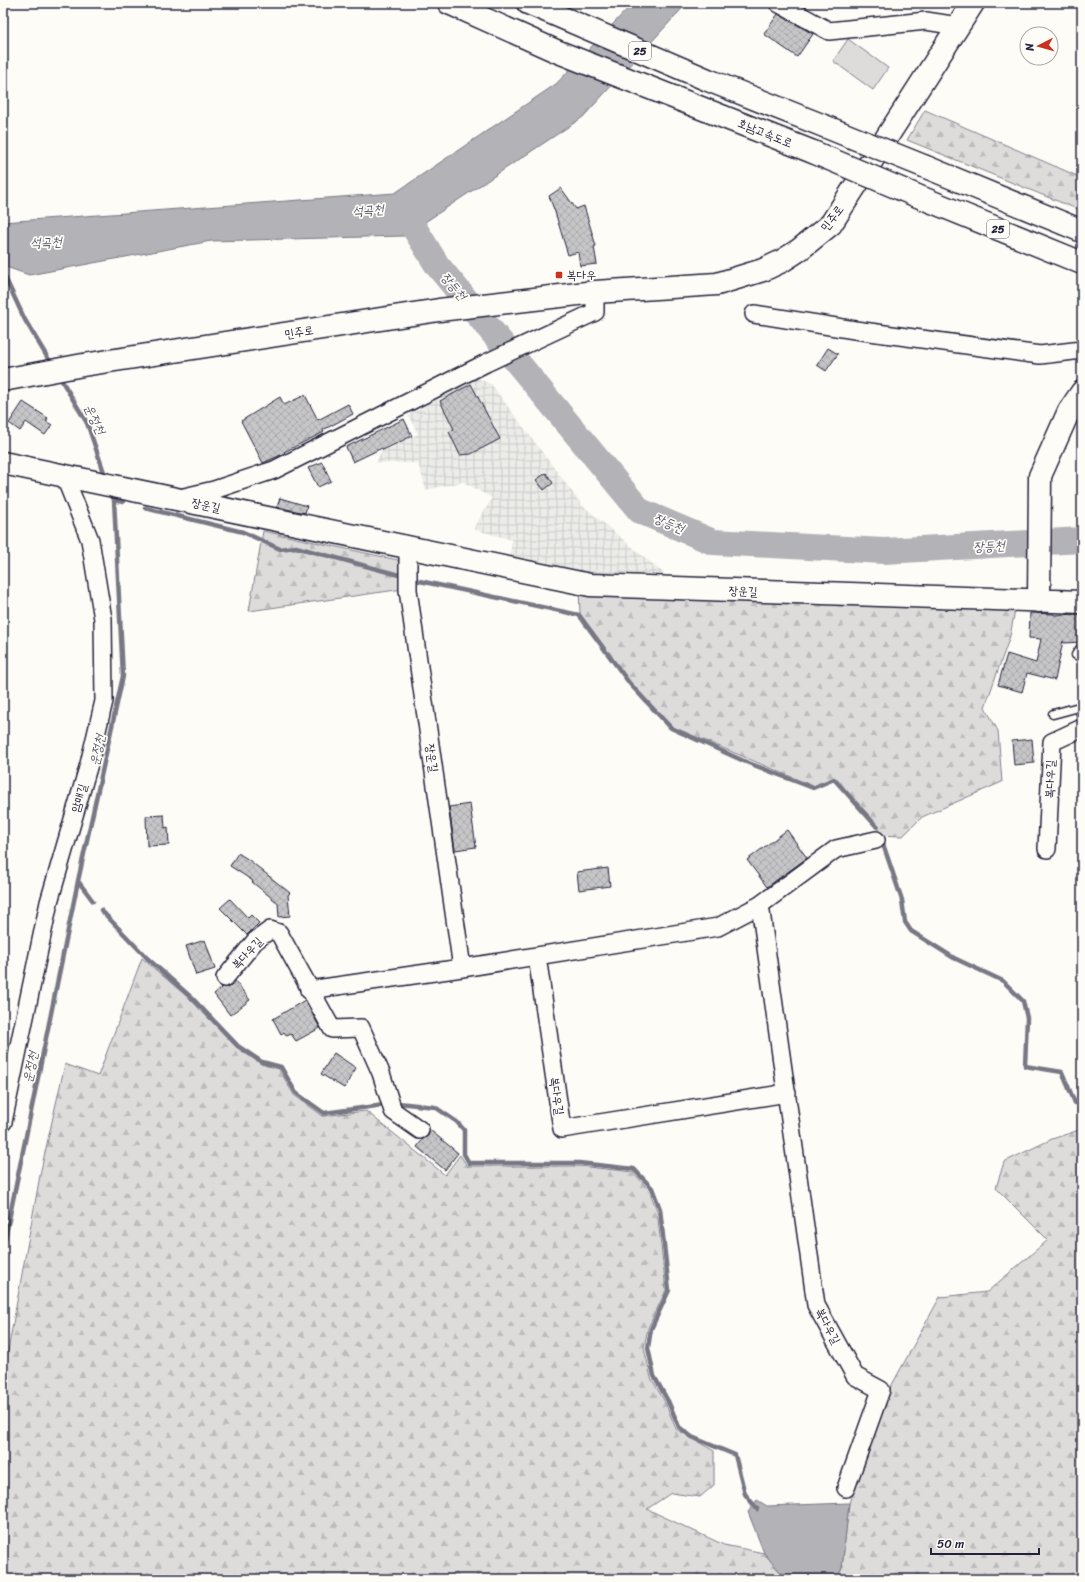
<svg xmlns="http://www.w3.org/2000/svg" width="1085" height="1582" viewBox="0 0 1085 1582" font-family="Sriracha,'Poor Story',sans-serif">
<style>
.industrial{fill:url(#industrial-grid)}
.grass{fill:#dddcdb;stroke:#807f8b}
.forest{fill:url(#forest-firs);stroke:#807f8b}
.water{fill:#b2b2b7;stroke:#787885}
.lines{fill:none;stroke-linecap:round;stroke-linejoin:round}
.stream{stroke:#787885;stroke-width:4.5}
.river{stroke:#b2b2b7;stroke-width:26}
.building{fill:url(#building-cross-hatch);stroke:#22223b}
.lane-casing{stroke:#22223b;stroke-width:11}
.street-casing{stroke:#22223b;stroke-width:20}
.secondary-casing{stroke:#22223b;stroke-width:25}
.highway-casing{stroke:#22223b;stroke-width:25}
.lane{stroke:#fdfcf7;stroke-width:8}
.street{stroke:#fdfcf7;stroke-width:17}
.secondary{stroke:#fdfcf7;stroke-width:22}
.highway{stroke:#fdfcf7;stroke-width:22}
.highway-bridge-casing{stroke:#22223b;stroke-width:25;stroke-linecap:butt}
.highway-bridge{stroke:#fdfcf7;stroke-width:22}
.poi-dot{fill:#c8321e;stroke:#fdfcf7;stroke-width:1.5}
.labels{text-anchor:middle;dominant-baseline:central;stroke-width:3.5;stroke-linejoin:round;paint-order:stroke}
.shield{fill:#fdfcf7;stroke:#646373;stroke-width:1}
.shield-label{font-size:11px;font-weight:bold;fill:#22223b}
.street-label{font-size:12px;fill:#22223b;stroke:#fdfcf7}
.poi-label{font-size:12px;fill:#22223b;stroke:#fdfcf7;text-anchor:start}
.water-label{font-size:13px;font-style:italic;fill:#545466;stroke:#fdfcf7}
</style>
<defs>
<pattern id="industrial-grid" width="8" height="8" patternUnits="userSpaceOnUse"><rect width="8" height="8" fill="#ecece9"/><path d="M0 4h8M4 0v8" fill="none" stroke="#cacac9"/></pattern>
<pattern id="forest-firs" width="22" height="20" patternUnits="userSpaceOnUse"><rect width="22" height="20" fill="#dddcdb"/><path d="M5 1l3.5 6h-7zM16 11l3.5 6h-7z" fill="#bdbcbd"/></pattern>
<pattern id="building-cross-hatch" width="8" height="8" patternUnits="userSpaceOnUse"><rect width="8" height="8" fill="#c6c6c8"/><path d="M0 0l8 8M0 8l8-8" fill="none" stroke="#aaaaad"/></pattern>
</defs>
<rect width="100%" height="100%" fill="#fdfcf7"/>
<filter id="ink" filterUnits="userSpaceOnUse"><feTurbulence type="fractalNoise" baseFrequency=".025" numOctaves="2"/><feDisplacementMap in="SourceGraphic" scale="8" xChannelSelector="R" yChannelSelector="G"/><feConvolveMatrix kernelMatrix="1 2 1 2 8 2 1 2 1" color-interpolation-filters="sRGB"/></filter>
<g filter="url(#ink)">
<path class="industrial" d="M 477,378 L 491,384 L 582,505 L 668,577 L 589,576 L 509,560 L 512,540 L 473,529 L 492,498 L 463,482 L 426,490 L 418,463 L 376,463 L 381,452 L 418,434 L 408,415 Z"/>
<path class="grass" d="M 848,39 L 888,68 L 873,90 L 833,61 Z"/>
<path class="forest" d="M 925,110 L 1082,178 L 1082,211 L 907,140 Z
M 263,531 L 398,560 L 403,589 L 249,611 Z
M 579,588 L 1016,605 L 1010,636 L 985,707 L 998,731 L 1002,782 L 922,817 L 903,836 L 875,835 L 880,827 L 833,778 L 813,786 L 673,727 L 631,684 L 580,614 Z
M 142,958 L 192,1001 L 236,1047 L 261,1064 L 279,1069 L 294,1095 L 323,1116 L 366,1111 L 445,1175 L 460,1155 L 467,1166 L 579,1166 L 633,1172 L 649,1190 L 657,1210 L 666,1290 L 648,1328 L 644,1348 L 651,1378 L 665,1402 L 676,1429 L 714,1451 L 714,1485 L 700,1497 L 671,1493 L 647,1509 L 724,1545 L 764,1553 L 786,1579 L 3,1579 L 3,1378 L 41,1170 L 65,1064 L 98,1076 Z
M 1082,1129 L 1082,1579 L 837,1579 L 842,1568 L 849,1503 L 888,1392 L 940,1297 L 987,1292 L 1048,1240 L 996,1188 L 1004,1162 L 1052,1139 Z"/>
<path class="water" d="M 633,3 L 687,3 L 583,117 L 404,236 L 211,241 L 29,275 L 3,266 L 3,222 L 395,193 L 556,84 Z
M 757,1500 L 767,1506 L 849,1503 L 842,1568 L 837,1579 L 786,1579 L 764,1553 L 748,1512 Z"/>
<g class="lines">
<path class="stream" d="M 3,273 L 25,320 L 52,365
M 59,376 L 87,423 L 106,478
M 114,500 L 123,502
M 145,508 L 243,532 L 280,549 L 296,547 L 399,575
M 415,580 L 579,615 L 630,684 L 671,728 L 746,762 L 813,788 L 834,779 L 877,827
M 883,844 L 902,900 L 905,922 L 911,931 L 954,958 L 1003,981 L 1023,1001 L 1027,1018 L 1025,1066 L 1062,1072 L 1075,1103 L 1082,1102
M 78,881 L 93,901
M 101,910 L 147,958 L 193,999 L 238,1046 L 262,1062 L 281,1067 L 296,1093 L 324,1113 L 384,1105
M 398,1103 L 435,1107 L 457,1122 L 464,1130 L 464,1154 L 469,1163 L 579,1163 L 634,1169 L 652,1188 L 660,1209 L 669,1290 L 651,1329 L 648,1348 L 654,1376 L 668,1401 L 679,1427 L 692,1437 L 735,1455 L 745,1494 L 757,1509
M 3,1249 L 78,881 L 123,676 L 114,500 L 111,492"/>
<path class="river" d="M 402,208 L 437,265 L 640,511 L 713,542 L 884,551 L 1082,540"/>
</g>
<path class="building" d="M 778,14 L 813,34 L 797,57 L 764,34 Z
M 561,188 L 576,209 L 584,206 L 596,246 L 594,247 L 597,264 L 580,266 L 578,252 L 568,255 L 555,212 L 549,196 Z
M 828,348 L 838,354 L 826,371 L 817,365 Z
M 471,384 L 500,439 L 471,454 L 460,455 L 449,432 L 454,429 L 440,401 Z
M 305,395 L 318,420 L 348,404 L 353,414 L 323,430 L 324,432 L 284,452 L 285,453 L 263,463 L 241,421 L 280,397 L 284,405 Z
M 23,402 L 48,418 L 46,421 L 52,425 L 45,435 L 26,422 L 20,431 L 9,423 Z
M 404,419 L 412,436 L 383,450 L 382,448 L 353,462 L 346,447 Z
M 322,462 L 331,481 L 318,487 L 308,468 Z
M 546,473 L 553,483 L 544,490 L 536,480 Z
M 280,498 L 307,506 L 305,513 L 277,507 Z
M 1030,613 L 1054,614 L 1054,615 L 1082,614 L 1082,642 L 1064,643 L 1063,641 L 1055,680 L 1027,673 L 1022,692 L 998,685 L 1007,654 L 1036,663 L 1041,639 L 1029,638 Z
M 1032,739 L 1034,763 L 1014,765 L 1012,741 Z
M 470,804 L 476,847 L 455,850 L 449,807 Z
M 164,815 L 165,828 L 168,827 L 169,845 L 147,846 L 146,816 Z
M 787,830 L 807,858 L 767,887 L 747,860 Z
M 238,853 L 249,860 L 290,893 L 288,895 L 290,916 L 279,917 L 278,903 L 252,882 L 253,881 L 230,866 Z
M 608,868 L 610,886 L 579,890 L 577,872 Z
M 230,899 L 248,918 L 251,915 L 259,923 L 247,935 L 220,908 Z
M 205,940 L 215,969 L 196,975 L 186,946 Z
M 235,981 L 250,1000 L 230,1015 L 214,994 L 222,987 L 229,987 Z
M 305,1000 L 320,1028 L 296,1041 L 291,1034 L 287,1036 L 284,1032 L 281,1034 L 273,1019 Z
M 334,1053 L 356,1068 L 344,1088 L 321,1074 Z
M 430,1130 L 458,1153 L 445,1170 L 417,1147 L 423,1139 L 428,1136 Z"/>
<g class="lines">
<g class="lane-casing">
<path id="lane" d="M 1076,655 L 1080,649 L 1082,649
M 1053,714 L 1079,707 L 1082,717"/>
</g>
<g class="street-casing">
<path id="street" d="M 778,3 L 829,31 L 926,21 L 958,26
M 754,314 L 855,330 L 1040,355 L 1082,350
M 180,498 L 214,490 L 274,470 L 486,363 L 595,312 L 595,292
M 408,547 L 408,590 L 462,968
M 1047,849 L 1052,742 L 1082,728
M 760,905 L 816,1305 L 855,1376 L 881,1390 L 846,1488
M 537,956 L 562,1129 L 787,1093
M 225,978 L 255,941 L 270,930 L 279,933 L 332,1029 L 361,1028 L 381,1073 L 393,1111 L 420,1130
M 309,990 L 462,968 L 718,927 L 760,905 L 836,849 L 876,840
M 3,1122 L 49,902 L 89,764 L 104,701 L 103,619 L 90,540 L 64,475"/>
</g>
<g class="secondary-casing">
<path id="secondary" d="M 3,380 L 83,365 L 439,310 L 595,292 L 717,284 L 763,270 L 782,261 L 799,250 L 831,224 L 973,3
M 3,463 L 590,585 L 1082,602
M 1039,601 L 1040,476 L 1069,411 L 1082,392"/>
</g>
<g class="highway-casing">
<path id="highway" d="M 449,3 L 556,51 L 813,152
M 528,3 L 708,80 L 824,126
M 926,167 L 1082,231
M 915,195 L 1082,263"/>
</g>
<use href="#lane" class="lane"/>
<use href="#street" class="street"/>
<use href="#secondary" class="secondary"/>
<use href="#highway" class="highway"/>
<g class="highway-bridge-casing">
<path id="highway-bridge" d="M 824,126 L 926,167
M 813,152 L 915,195"/>
</g>
<use href="#highway-bridge" class="highway-bridge"/>
</g>
</g>
<rect class="poi-dot" x="555" y="271" width="8" height="8" rx="2"/>
<g class="labels">
<g class="shield">
<rect x="629" y="42" width="22" height="18" rx="3"/>
<rect x="987" y="220" width="22" height="18" rx="3"/>
</g>
<g class="shield-label">
<text x="640" y="51">25</text>
<text x="998" y="229">25</text>
</g>
<g class="street-label">
<text transform="translate(765 133) rotate(22)">호남고속도로</text>
<text transform="translate(832 218) rotate(-52)">민주로</text>
<text transform="translate(299 332) rotate(-9)">민주로</text>
<text transform="translate(206 505) rotate(12)">장운길</text>
<text transform="translate(743 591) rotate(2)">장운길</text>
<text transform="translate(432 758) rotate(82)">장운길</text>
<text transform="translate(1050 779) rotate(-88)">복다우길</text>
<text transform="translate(79 798) rotate(-74)">암매길</text>
<text transform="translate(247 953) rotate(-47)">복다우길</text>
<text transform="translate(557 1096) rotate(82)">복다우길</text>
<text transform="translate(828 1326) rotate(62)">복다우길</text>
</g>
<g class="poi-label">
<text x="567" y="275">복다우</text>
</g>
<g class="water-label">
<text transform="translate(368 210) rotate(-4)">석곡천</text>
<text transform="translate(46 242) rotate(-2)">석곡천</text>
<text transform="translate(454 286) rotate(50)">장등천</text>
<text transform="translate(95 419) rotate(65)">운정천</text>
<text transform="translate(669 523) rotate(23)">장등천</text>
<text transform="translate(989 546) rotate(-3)">장등천</text>
<text transform="translate(97 750) rotate(-78)">운정천</text>
<text transform="translate(30 1067) rotate(-78)">운정천</text>
</g>
</g>
<rect width="1085" height="1582" fill="none" stroke="#fdfcf7" stroke-width="16"/>
<rect x="8" y="8" width="1069" height="1566" fill="none" stroke="#22223b" stroke-width="1.5" filter="url(#ink)"/>
<g transform="translate(1039 46) rotate(264)"><circle r="19" fill="#fdfcf7" stroke="#a5a5ac"/>
<path d="M0-3L7 15L0 10L-7 15Z" fill="#c8321e"/>
<text y="-6" font-size="11" font-weight="bold" text-anchor="middle" fill="#22223b">N</text>
</g>
<path d="M931 1548v6h108v-6" fill="none" stroke="#22223b" stroke-width="2"/>
<text x="937" y="1548" font-size="12" fill="#22223b" stroke="#fdfcf7" stroke-width="3" paint-order="stroke">50 m</text>
</svg>
